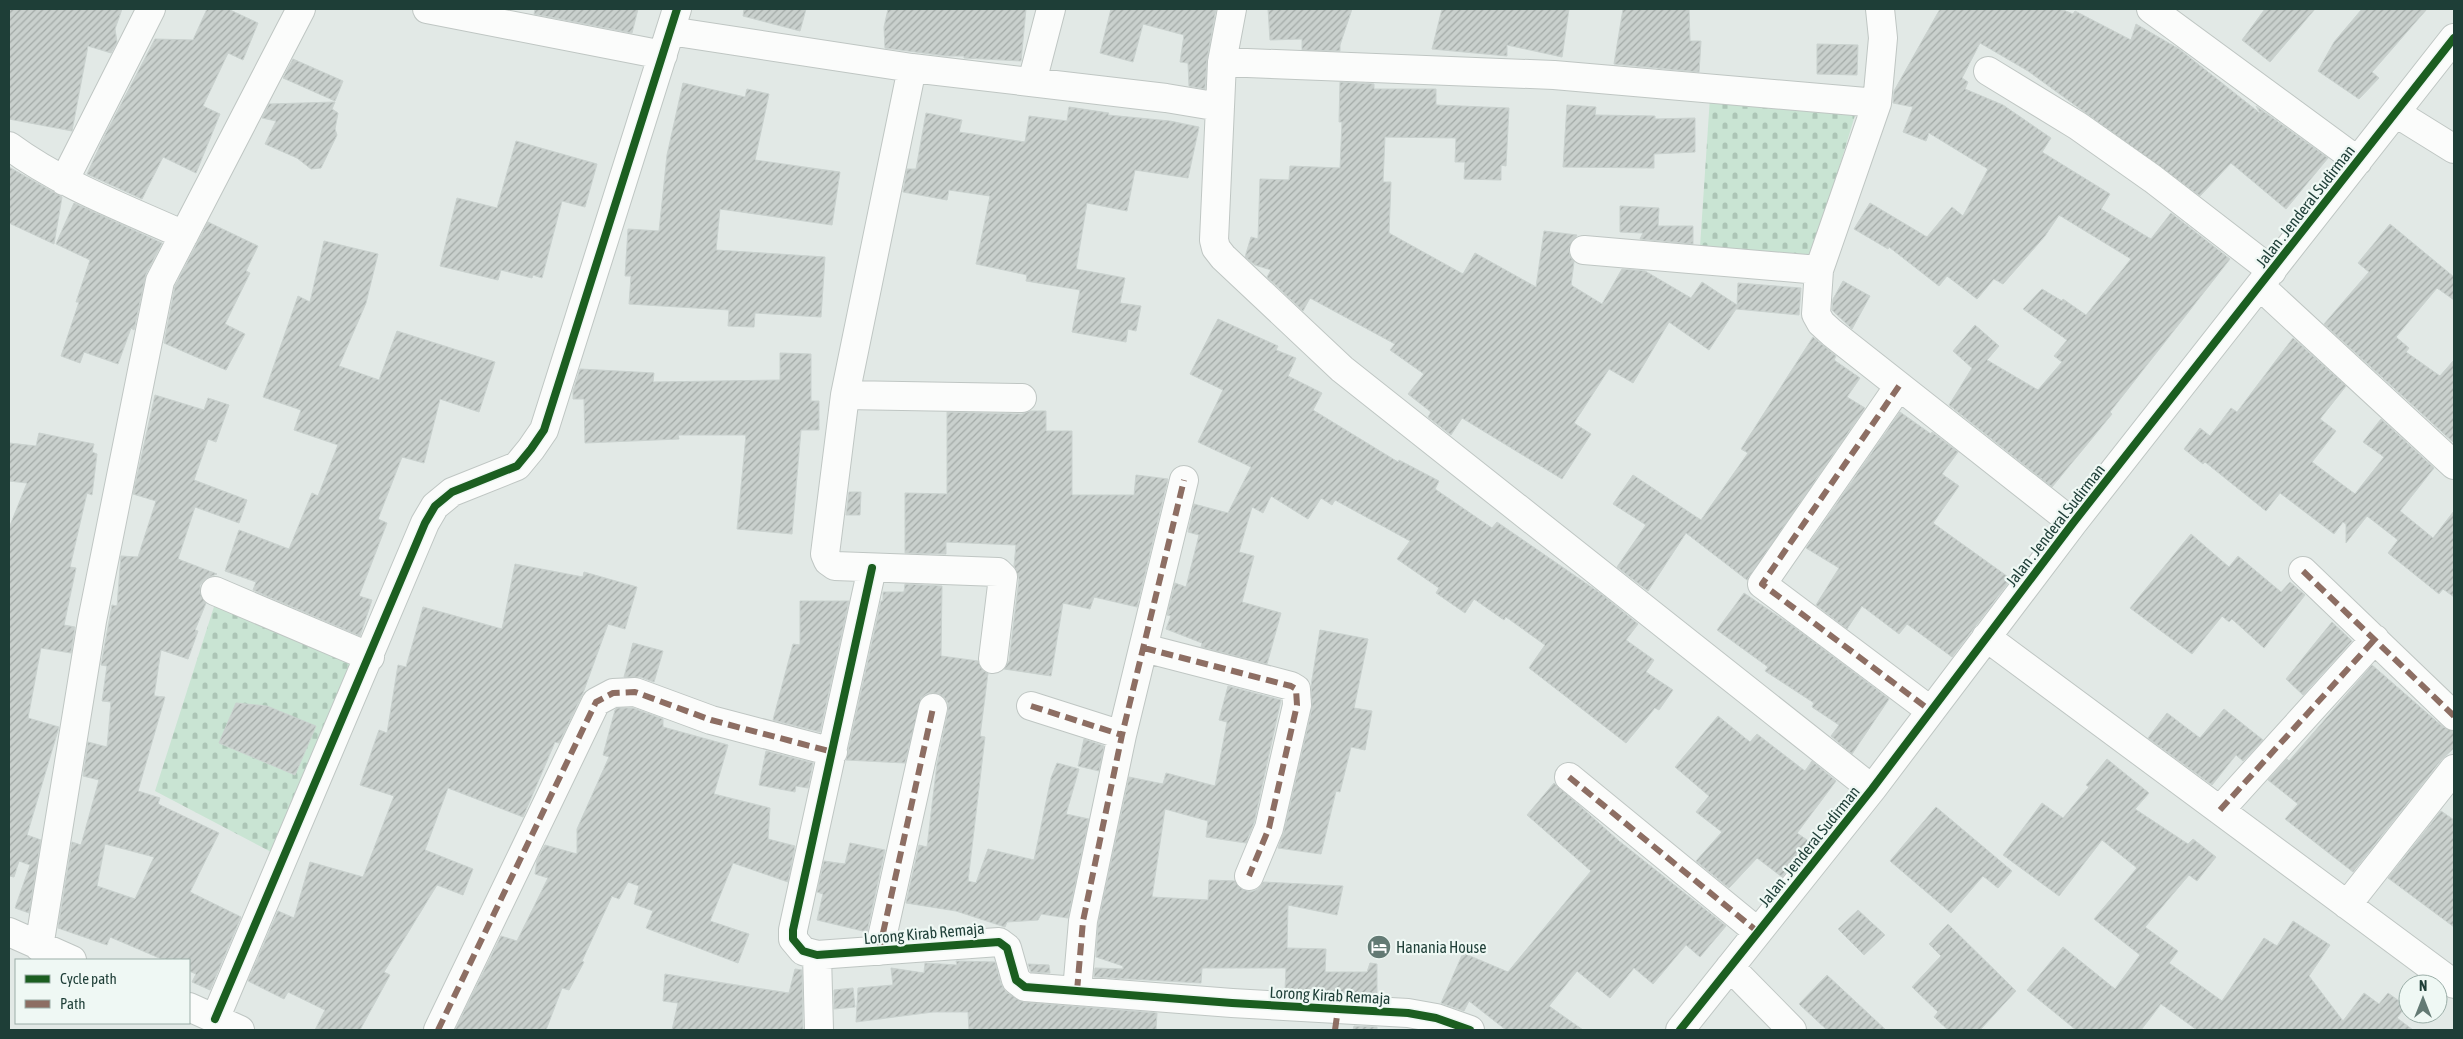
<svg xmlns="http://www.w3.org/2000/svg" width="2463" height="1039" viewBox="0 0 2463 1039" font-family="'Asap Condensed',sans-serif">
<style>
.cemetery{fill:url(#cemetery-stones)}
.building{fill:url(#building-hatch);stroke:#cad2cf;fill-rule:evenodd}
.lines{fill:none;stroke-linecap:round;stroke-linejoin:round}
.minor-casing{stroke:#bfc6c3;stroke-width:30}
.minor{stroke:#fbfcfb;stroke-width:28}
.quiet{stroke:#8d6e63;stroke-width:6;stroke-dasharray:12 6;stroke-linecap:butt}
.cycleway-casing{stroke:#eff8f4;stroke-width:11}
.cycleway{stroke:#1b5e20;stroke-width:8}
.labels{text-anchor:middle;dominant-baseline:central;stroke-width:4.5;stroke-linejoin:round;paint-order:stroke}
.street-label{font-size:16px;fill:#1e3e37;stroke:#eff8f4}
.poi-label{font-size:16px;fill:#1e3e37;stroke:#eff8f4;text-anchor:start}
</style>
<defs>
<pattern id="cemetery-stones" width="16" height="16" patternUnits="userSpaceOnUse" patternTransform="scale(1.25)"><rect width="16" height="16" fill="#c9e4d3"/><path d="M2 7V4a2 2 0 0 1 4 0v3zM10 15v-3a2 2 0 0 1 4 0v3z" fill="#acc5b6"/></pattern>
<pattern id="building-hatch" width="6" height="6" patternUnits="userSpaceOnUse" patternTransform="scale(1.25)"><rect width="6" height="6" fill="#c9d0cd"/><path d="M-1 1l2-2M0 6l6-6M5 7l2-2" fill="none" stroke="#a3aaa7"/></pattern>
</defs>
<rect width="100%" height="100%" fill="#e2e9e6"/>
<path class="cemetery" d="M 1710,97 L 1856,112 L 1811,260 L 1700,247 Z
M 219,591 L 357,654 L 273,853 L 155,791 Z"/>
<path class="building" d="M 9,9 L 122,9 L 115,29 L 117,42 L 111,53 L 88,46 L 72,131 L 9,119 Z
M 207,9 L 228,9 L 258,23 L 243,60 L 228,53 L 203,106 L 220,114 L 196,173 L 163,157 L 142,199 L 87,174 L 105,135 L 155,39 L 193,40 Z
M 535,9 L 638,9 L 632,33 L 534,14 Z
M 744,9 L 806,9 L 800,31 L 743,16 Z
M 888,9 L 1026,9 L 1021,61 L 964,58 L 964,56 L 946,56 L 885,48 L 884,27 Z
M 1111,9 L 1216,9 L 1207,59 L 1205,89 L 1189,86 L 1188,63 L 1180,62 L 1184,35 L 1143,24 L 1133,62 L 1100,53 Z
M 1268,9 L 1352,9 L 1340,45 L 1340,51 L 1302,50 L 1302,39 L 1270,40 Z
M 1442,9 L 1569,9 L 1562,57 L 1507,45 L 1507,56 L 1432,49 Z
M 1623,9 L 1689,9 L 1690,41 L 1701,41 L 1699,72 L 1614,64 Z
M 1940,9 L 2061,9 L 2073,14 L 2075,11 L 2131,40 L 2136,24 L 2179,49 L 2261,114 L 2256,106 L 2328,158 L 2286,209 L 2231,163 L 2200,196 L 2028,71 L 1980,43 L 1962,78 L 1968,82 L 1965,89 L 2003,105 L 2051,138 L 2042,152 L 2110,194 L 2101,209 L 2151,239 L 2171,213 L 2230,259 L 2110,412 L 2112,414 L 2052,487 L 1949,405 L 1972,368 L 1953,351 L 1975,325 L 1999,346 L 1987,360 L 2038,390 L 2062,362 L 2054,356 L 2067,340 L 2023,309 L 2042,289 L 2062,301 L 2063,299 L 2086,315 L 2131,259 L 2059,215 L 2045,236 L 2003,284 L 1994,279 L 1977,299 L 1947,276 L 1939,286 L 1889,247 L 1888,249 L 1854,229 L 1870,203 L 1927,237 L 1952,207 L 1963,216 L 1988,169 L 1929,133 L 1926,141 L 1903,132 L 1913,107 L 1893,103 L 1894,91 Z
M 2265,9 L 2315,9 L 2270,62 L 2242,40 Z
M 2362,9 L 2427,9 L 2372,72 L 2379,78 L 2359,99 L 2318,71 L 2334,42 Z
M 1817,44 L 1858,45 L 1857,75 L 1817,74 Z
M 293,59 L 343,81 L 335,101 L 283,78 Z
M 1340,82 L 1374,84 L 1374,89 L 1436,89 L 1436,105 L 1509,108 L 1506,166 L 1501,165 L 1501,180 L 1464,179 L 1465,162 L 1455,162 L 1456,138 L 1385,137 L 1383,182 L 1391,182 L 1389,233 L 1463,274 L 1475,253 L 1536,287 L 1544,231 L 1577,235 L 1569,248 L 1570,256 L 1574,262 L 1571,285 L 1602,304 L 1622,269 L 1645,271 L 1691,298 L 1702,282 L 1737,305 L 1738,283 L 1801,288 L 1799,315 L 1736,309 L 1709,350 L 1669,322 L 1633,383 L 1609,369 L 1574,423 L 1591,434 L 1562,479 L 1462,418 L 1451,435 L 1428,417 L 1431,412 L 1408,394 L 1424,374 L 1390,350 L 1395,344 L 1310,298 L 1303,311 L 1267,277 L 1271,270 L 1255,265 L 1245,257 L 1251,237 L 1258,239 L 1260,179 L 1289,180 L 1290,166 L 1340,168 L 1342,122 L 1339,122 Z
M 683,83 L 745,97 L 747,89 L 769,94 L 755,160 L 840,172 L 832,225 L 720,209 L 716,250 L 825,257 L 821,317 L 755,313 L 754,327 L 728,326 L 729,310 L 629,304 L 631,276 L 625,276 L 628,229 L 659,231 L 667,155 Z
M 335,102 L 332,109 L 338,113 L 335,129 L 337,135 L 321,168 L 311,169 L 297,158 L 265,144 L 276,121 L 262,118 L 269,104 Z
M 1567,105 L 1596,107 L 1595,115 L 1655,116 L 1655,119 L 1695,118 L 1695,152 L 1654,154 L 1654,168 L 1563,167 Z
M 1069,107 L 1109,113 L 1108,115 L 1170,121 L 1199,127 L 1188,178 L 1135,170 L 1127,211 L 1087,203 L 1076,269 L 1125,278 L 1120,303 L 1141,306 L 1136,331 L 1128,329 L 1126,342 L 1072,332 L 1080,290 L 1026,281 L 1027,275 L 976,264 L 990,196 L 949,190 L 947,200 L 903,192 L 907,169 L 916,169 L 926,113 L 962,120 L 959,132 L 1025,142 L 1029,116 L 1067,121 Z
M 516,141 L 597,164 L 585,207 L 562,201 L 542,278 L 533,275 L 532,278 L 501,270 L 498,280 L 440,266 L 457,198 L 497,208 Z
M 9,167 L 62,197 L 54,244 L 9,223 Z
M 74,203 L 162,243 L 146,274 L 134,330 L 131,328 L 118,364 L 84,352 L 80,363 L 61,356 L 79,302 L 76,302 L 90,260 L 56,244 Z
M 1620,206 L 1659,208 L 1658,226 L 1693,226 L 1693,244 L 1640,239 L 1643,233 L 1620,232 Z
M 208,222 L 258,246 L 246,271 L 250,273 L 225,324 L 245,334 L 226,370 L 164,343 L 175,286 Z
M 2390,224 L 2454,277 L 2454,300 L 2437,288 L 2396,337 L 2409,348 L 2406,352 L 2440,376 L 2454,360 L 2454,443 L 2324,324 L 2369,272 L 2358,263 Z
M 324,241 L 378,254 L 366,303 L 339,366 L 379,380 L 397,331 L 495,362 L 479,412 L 440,399 L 424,463 L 402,457 L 378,519 L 387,523 L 359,596 L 372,600 L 360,636 L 253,590 L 256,582 L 225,571 L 239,530 L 289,549 L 312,493 L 318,496 L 338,445 L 294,430 L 301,410 L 263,397 L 298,296 L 310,302 Z
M 1843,281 L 1870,296 L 1852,329 L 1832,310 L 1833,299 Z
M 1218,319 L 1278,346 L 1276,350 L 1296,358 L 1288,376 L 1322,393 L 1313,410 L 1398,462 L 1399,460 L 1439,481 L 1435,489 L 1492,528 L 1497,522 L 1600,593 L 1638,624 L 1626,640 L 1654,660 L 1646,672 L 1673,690 L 1659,710 L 1655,708 L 1626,743 L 1529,668 L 1545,645 L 1506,617 L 1504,620 L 1474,599 L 1465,613 L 1436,593 L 1439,588 L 1397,559 L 1410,541 L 1335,500 L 1332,505 L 1321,498 L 1308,519 L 1271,496 L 1263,513 L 1252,507 L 1239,552 L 1254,556 L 1242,602 L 1281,613 L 1267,664 L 1201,647 L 1202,643 L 1166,629 L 1171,616 L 1167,615 L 1175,583 L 1186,587 L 1199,535 L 1188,532 L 1194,504 L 1228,513 L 1251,467 L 1198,442 L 1223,390 L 1190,374 Z
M 1813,337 L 1836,356 L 1834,360 L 1860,378 L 1847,397 L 1865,408 L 1747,580 L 1686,533 L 1648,591 L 1617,567 L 1646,525 L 1613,504 L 1633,475 L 1701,520 L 1748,453 L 1741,449 Z
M 2293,338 L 2346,386 L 2320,419 L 2336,431 L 2312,462 L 2355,494 L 2384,457 L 2363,442 L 2381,419 L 2434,468 L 2400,511 L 2433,538 L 2454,511 L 2454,597 L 2443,589 L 2439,594 L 2388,553 L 2398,540 L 2367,516 L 2346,543 L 2346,524 L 2343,522 L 2334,534 L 2280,493 L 2266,511 L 2205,462 L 2203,464 L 2184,449 L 2200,428 L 2210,436 L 2231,408 L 2237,412 Z
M 780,353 L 811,354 L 811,401 L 819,401 L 819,430 L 801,430 L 792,534 L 737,529 L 746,435 L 678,435 L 679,439 L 585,443 L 584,399 L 573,399 L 573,391 L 580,369 L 654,373 L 653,382 L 780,380 Z
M 155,395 L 204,410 L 208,398 L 229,405 L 216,442 L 208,439 L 194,480 L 247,500 L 239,523 L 195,507 L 178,559 L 217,574 L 206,578 L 200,585 L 200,593 L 206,603 L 195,630 L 198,631 L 188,659 L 161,650 L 154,696 L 165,697 L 138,791 L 160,798 L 158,804 L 219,833 L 190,892 L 241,917 L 210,990 L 192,982 L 196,974 L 189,971 L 189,960 L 164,960 L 110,937 L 107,945 L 58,928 L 72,842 L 81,845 L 99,780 L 83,776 L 88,742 L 107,747 L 111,702 L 102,701 L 107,666 L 101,665 L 112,605 L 117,606 L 121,556 L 138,557 L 156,501 L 133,494 ZM 105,844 L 154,857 L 135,899 L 97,886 Z
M 1030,411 L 1046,411 L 1046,431 L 1072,431 L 1072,495 L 1134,495 L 1136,475 L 1168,479 L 1137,607 L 1094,597 L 1090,609 L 1063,603 L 1051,676 L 1004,669 L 1009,661 L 1019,579 L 1014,566 L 1016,545 L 946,542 L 946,554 L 905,553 L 905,493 L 947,494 L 947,412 L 1022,414 Z
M 1900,412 L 1931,434 L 1932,432 L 1958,452 L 1942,474 L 1959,486 L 1933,523 L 2011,579 L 1952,657 L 1907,624 L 1899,634 L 1862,606 L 1847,629 L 1816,605 L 1839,568 L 1806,548 Z
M 39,433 L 94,444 L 92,452 L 97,454 L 92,495 L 87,493 L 70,567 L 76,568 L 64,625 L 75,627 L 71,653 L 41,648 L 28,718 L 59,727 L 27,835 L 41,840 L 29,913 L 15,908 L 30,865 L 19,861 L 14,877 L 9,876 L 9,528 L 27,483 L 9,481 L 9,443 L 36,446 Z
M 849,492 L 861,492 L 860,515 L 846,515 Z
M 2191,534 L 2229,567 L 2238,556 L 2281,592 L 2290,582 L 2305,595 L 2264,648 L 2232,619 L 2229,622 L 2222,616 L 2192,654 L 2130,608 Z
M 515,564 L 583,577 L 584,572 L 637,587 L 625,629 L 608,624 L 583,693 L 559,743 L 555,742 L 523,817 L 448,788 L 425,850 L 473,869 L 463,895 L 437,885 L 384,972 L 390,975 L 360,1030 L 315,1030 L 325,1010 L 288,992 L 284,999 L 248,981 L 278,911 L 294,918 L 310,862 L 363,877 L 394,796 L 360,785 L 379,730 L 387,733 L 398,665 L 406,667 L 423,607 L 502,629 Z
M 905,584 L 942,586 L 941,656 L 978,661 L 983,671 L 988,673 L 980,736 L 985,737 L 968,881 L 976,883 L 988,849 L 1034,860 L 1051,778 L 1057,763 L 1079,769 L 1066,814 L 1089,819 L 1068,918 L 1041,914 L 1038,920 L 1007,922 L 1005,927 L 956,911 L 906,903 L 919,845 L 927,847 L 937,764 L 948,711 L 948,703 L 943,696 L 936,693 L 928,693 L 921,698 L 905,763 L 846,760 L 881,601 L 883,601 L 883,592 L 904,592 Z
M 1744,593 L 1794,627 L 1889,699 L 1852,754 L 1831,736 L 1839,725 L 1812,707 L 1814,703 L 1765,671 L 1768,667 L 1717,630 Z
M 800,601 L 849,601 L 820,732 L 773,720 L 793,644 L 800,645 Z
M 2332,622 L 2352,641 L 2303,695 L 2286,679 Z
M 1320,630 L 1368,639 L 1354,708 L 1372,711 L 1365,750 L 1351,747 L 1340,792 L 1336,791 L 1321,854 L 1278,848 L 1284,831 L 1312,708 L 1311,686 Z
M 633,643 L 663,651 L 654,682 L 640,677 L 624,677 Z
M 2372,665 L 2443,727 L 2454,731 L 2454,748 L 2442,759 L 2353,872 L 2285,819 L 2298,804 L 2268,780 L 2287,759 L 2289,761 Z
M 1228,686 L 1281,700 L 1254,823 L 1246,843 L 1206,837 L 1208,821 L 1165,809 L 1152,897 L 1208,900 L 1209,880 L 1235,881 L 1243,890 L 1251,892 L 1258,889 L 1263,882 L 1343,886 L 1337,915 L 1288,905 L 1287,948 L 1326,949 L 1325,972 L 1367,972 L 1370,963 L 1377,964 L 1377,996 L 1285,990 L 1286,968 L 1202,968 L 1201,983 L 1094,977 L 1095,968 L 1123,969 L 1123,966 L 1096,957 L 1098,923 L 1129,777 L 1163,784 L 1166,773 L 1215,786 L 1227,722 L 1219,720 Z
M 236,703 L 267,706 L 316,726 L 295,775 L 219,743 Z
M 617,708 L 633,708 L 663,719 L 663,727 L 728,745 L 714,794 L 770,808 L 768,839 L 795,846 L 788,882 L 733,863 L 710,921 L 749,934 L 738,963 L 646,928 L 653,911 L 634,904 L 639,886 L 628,882 L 619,899 L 612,896 L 582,961 L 584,962 L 569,990 L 562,988 L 546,1030 L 455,1030 L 501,936 L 517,941 L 548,878 L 535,874 L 537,860 L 545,845 L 577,854 L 577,829 L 609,757 L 603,755 L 615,710 Z
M 2224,709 L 2263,740 L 2243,761 L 2236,755 L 2212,785 L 2148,738 L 2167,713 L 2200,738 Z
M 1718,716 L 1750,742 L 1757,734 L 1805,771 L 1812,761 L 1836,781 L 1797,833 L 1810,842 L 1782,877 L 1757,858 L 1729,888 L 1696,861 L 1722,832 L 1696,812 L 1709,796 L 1675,767 Z
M 1084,739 L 1104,746 L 1099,771 L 1078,766 Z
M 766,751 L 813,763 L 808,788 L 796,786 L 795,792 L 759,785 Z
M 2107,759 L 2149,793 L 2135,809 L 2188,844 L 2193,839 L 2216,857 L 2197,881 L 2189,875 L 2145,927 L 2178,951 L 2169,963 L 2222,1001 L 2264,938 L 2277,946 L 2293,921 L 2330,945 L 2309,976 L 2343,1021 L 2364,993 L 2379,1004 L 2388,993 L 2406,1006 L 2397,1018 L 2413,1030 L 2197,1030 L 2161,1004 L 2141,1030 L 2076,1030 L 2027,990 L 2063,947 L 2115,989 L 2140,955 L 2094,919 L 2137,868 L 2102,840 L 2059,896 L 2003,855 L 2042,803 L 2063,818 L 2089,787 L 2086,785 Z
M 1554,783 L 1619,841 L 1726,926 L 1700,957 L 1686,945 L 1653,984 L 1634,968 L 1610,998 L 1577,971 L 1549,1006 L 1583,1030 L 1506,1030 L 1469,1001 L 1464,1011 L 1441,1003 L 1463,953 L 1508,972 L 1591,871 L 1527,815 Z
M 1936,807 L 2012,871 L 1998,888 L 1983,876 L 1951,913 L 1890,861 Z
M 2441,811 L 2454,820 L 2454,927 L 2388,878 Z
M 850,843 L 885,850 L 867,932 L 817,920 L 823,894 L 817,892 L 824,861 L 845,864 Z
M 1858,910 L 1885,935 L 1864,955 L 1838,929 Z
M 1948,924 L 2016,991 L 1980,1030 L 1948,1030 L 1934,1017 L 1938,1012 L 1912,987 L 1941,956 L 1929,944 Z
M 956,961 L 995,962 L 1001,984 L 1006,992 L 1023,1002 L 1157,1013 L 1156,1030 L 969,1030 L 968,1012 L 933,1012 L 856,1022 L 858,988 L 893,985 L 891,968 L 924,973 L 925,963 L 957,965 Z
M 1028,964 L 1049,965 L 1050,973 L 1031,972 Z
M 795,969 L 802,970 L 803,1030 L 672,1030 L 678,1003 L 663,1001 L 665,974 L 789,993 Z
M 1827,975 L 1886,1030 L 1827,1030 L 1799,1004 Z
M 853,988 L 855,1007 L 834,1009 L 834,990 Z
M 1354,1026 L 1377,1027 L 1377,1030 L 1353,1030 Z"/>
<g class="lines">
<g class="minor-casing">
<path id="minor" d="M 427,9 L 663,55
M 1232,9 L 1222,62 L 1214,240 L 1216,248 L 1223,257 L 1342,369 L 1872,789
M 1880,9 L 1883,38 L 1877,103 L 1819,270 L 1816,314 L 1821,323 L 1832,333 L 2073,523
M 2151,9 L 2358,161
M 670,31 L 912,68 L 1166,98 L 1220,107
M 1222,62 L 1554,75 L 1877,103
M 912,68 L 845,395 L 825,554 L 828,561 L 835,566 L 998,572 L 1003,577 L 993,659
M 1988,71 L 2078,126 L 2153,179 L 2272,271
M 1032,82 L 1051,9
M 2396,113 L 2454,149
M 9,146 C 62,185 124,208 184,235
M 64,181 L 151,9
M 1584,250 L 1819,270
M 2260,286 L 2454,465
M 1899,386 L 1762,584 L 1931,711
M 845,395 L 1022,398
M 872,568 L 793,930 L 793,939 L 803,951 L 817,955 L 999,942 L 1007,948 L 1016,980 L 1025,987 L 1232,1003 L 1408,1013 L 1436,1018 L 1470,1030
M 2303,571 L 2454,716
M 215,591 L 370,657
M 1986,637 L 2454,984
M 1144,648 L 1291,686 L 1296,689 L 1297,705 L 1269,828 L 1249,876
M 1031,706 L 1122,735
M 1569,777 L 1758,932
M 2220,810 L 2375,639
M 2347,905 L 2454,769
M 9,932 L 72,960
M 39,947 L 92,621 L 160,281 L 301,9
M 879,951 L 933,708
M 817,955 L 819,1030
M 1730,967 L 1792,1030
M 1077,991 L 1083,921 L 1122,735 L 1184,480
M 189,1007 L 240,1030
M 215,1019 L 425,523 L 435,506 L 452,492 L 517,466 L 531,449 L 544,430 L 677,9
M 438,1030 L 596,702 L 613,693 L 635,692 L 711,720 L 833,752
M 1680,1030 L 1872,789 L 2073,523 L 2454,38"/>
</g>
<use href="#minor" class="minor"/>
<path class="quiet" d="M 1899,386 L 1762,584 L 1931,711
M 2303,571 L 2454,716
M 1144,648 L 1291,686 L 1296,689 L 1297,705 L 1269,828 L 1249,876
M 1031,706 L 1122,735
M 1569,777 L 1758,932
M 2220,810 L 2375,639
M 879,951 L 933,708
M 1077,991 L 1083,921 L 1122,735 L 1184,480
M 438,1030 L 596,702 L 613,693 L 635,692 L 711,720 L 833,752
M 1335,1030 L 1338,1009"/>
<g class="cycleway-casing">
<path id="cycleway" d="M 872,568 L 793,930 L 793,939 L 803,951 L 817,955 L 999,942 L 1007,948 L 1016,980 L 1025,987 L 1232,1003 L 1408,1013 L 1436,1018 L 1470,1030
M 215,1019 L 425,523 L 435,506 L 452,492 L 517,466 L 531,449 L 544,430 L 677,9
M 1680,1030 L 1872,789 L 2073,523 L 2454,38"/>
</g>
<use href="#cycleway" class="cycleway"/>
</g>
<defs>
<g id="hotel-disc" transform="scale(1.25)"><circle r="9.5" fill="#637a74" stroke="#eff8f4"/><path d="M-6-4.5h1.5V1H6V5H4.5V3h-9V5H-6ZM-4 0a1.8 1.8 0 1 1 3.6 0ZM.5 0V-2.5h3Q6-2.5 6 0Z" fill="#fff"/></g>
</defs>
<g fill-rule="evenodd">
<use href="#hotel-disc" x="1379" y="947"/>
</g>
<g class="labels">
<g class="street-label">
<text transform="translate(2305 206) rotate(-52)">Jalan . Jenderal Sudirman</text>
<text transform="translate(2055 525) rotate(-52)">Jalan . Jenderal Sudirman</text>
<text transform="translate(1809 846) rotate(-51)">Jalan . Jenderal Sudirman</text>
<text transform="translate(924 933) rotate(-5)">Lorong Kirab Remaja</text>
<text transform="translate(1330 995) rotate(3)">Lorong Kirab Remaja</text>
</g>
<g class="poi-label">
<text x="1396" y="947">Hanania House</text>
</g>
</g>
<rect width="2463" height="1039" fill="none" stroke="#1e3e37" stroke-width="20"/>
<rect x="15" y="959" width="175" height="65" fill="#eff8f4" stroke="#9baea8"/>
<rect x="25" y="975" width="25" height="8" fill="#1b5e20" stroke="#9baea8"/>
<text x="60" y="984" font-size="15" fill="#1e3e37">Cycle path</text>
<rect x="25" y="1000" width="25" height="8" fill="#8d6e63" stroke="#9baea8"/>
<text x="60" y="1009" font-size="15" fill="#1e3e37">Path</text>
<g transform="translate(2423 999)"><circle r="24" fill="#eff8f4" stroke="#9baea8"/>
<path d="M0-4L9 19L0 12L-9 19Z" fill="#637a74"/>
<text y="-8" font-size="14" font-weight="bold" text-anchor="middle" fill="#1e3e37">N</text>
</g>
</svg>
